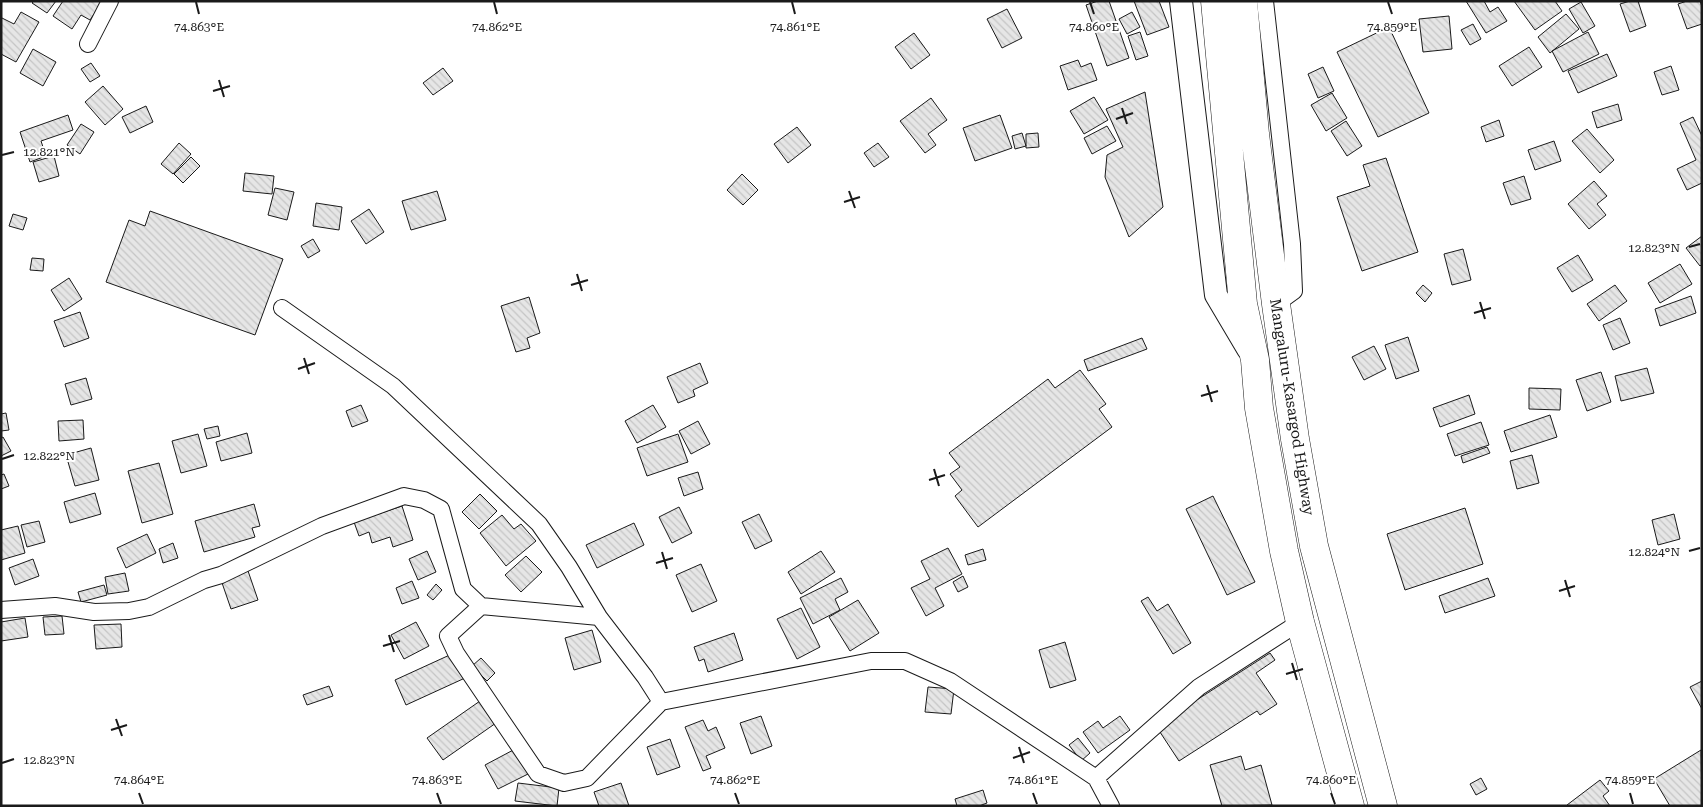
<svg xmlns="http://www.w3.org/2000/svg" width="1703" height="807" viewBox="0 0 1703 807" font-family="'Roboto Serif',serif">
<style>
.building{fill:url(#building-back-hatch);stroke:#1a1a1a}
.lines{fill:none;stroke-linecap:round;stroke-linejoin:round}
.street-casing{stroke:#1a1a1a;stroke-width:18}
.secondary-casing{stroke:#1a1a1a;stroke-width:24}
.highway-casing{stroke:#1a1a1a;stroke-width:29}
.street{stroke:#fff;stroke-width:16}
.secondary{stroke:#fff;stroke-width:22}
.highway{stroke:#fff;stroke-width:28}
.ticks{fill:none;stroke:#1a1a1a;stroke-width:2}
.labels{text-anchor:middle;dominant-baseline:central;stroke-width:4;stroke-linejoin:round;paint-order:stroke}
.street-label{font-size:15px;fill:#1a1a1a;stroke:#fff}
.ticks-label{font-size:12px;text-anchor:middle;fill:#1a1a1a;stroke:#fff;stroke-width:4;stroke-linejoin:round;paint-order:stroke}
</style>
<defs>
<pattern id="building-back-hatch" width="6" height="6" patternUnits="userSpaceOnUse" patternTransform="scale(1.25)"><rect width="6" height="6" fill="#e6e6e6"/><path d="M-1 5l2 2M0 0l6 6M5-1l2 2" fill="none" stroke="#c5c5c5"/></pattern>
</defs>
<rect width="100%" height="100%" fill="#fff"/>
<path class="building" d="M 34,1 L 56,1 L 47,13 L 32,3 Z
M 63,1 L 103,1 L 90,20 L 81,15 L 72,29 L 53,16 Z
M 1098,1 L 1109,1 L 1129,58 L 1107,66 L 1086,5 Z
M 1134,1 L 1159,1 L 1169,27 L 1147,35 Z
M 1466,1 L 1484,1 L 1490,12 L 1498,7 L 1507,21 L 1486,33 Z
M 1514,1 L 1555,1 L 1562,11 L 1535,30 Z
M 1630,1 L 1638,1 L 1646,26 L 1630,32 L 1620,4 Z
M 1687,1 L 1700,1 L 1702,7 L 1702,24 L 1687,29 L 1678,4 Z
M 1581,2 L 1595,26 L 1583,33 L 1569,9 Z
M 1007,9 L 1022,38 L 1002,48 L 987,19 Z
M 21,12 L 39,22 L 16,62 L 1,54 L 1,19 L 2,18 L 14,24 Z
M 1132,12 L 1140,27 L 1127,34 L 1119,19 Z
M 1566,14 L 1579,29 L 1550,53 L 1538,37 Z
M 1449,16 L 1452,49 L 1423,52 L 1419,19 Z
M 1473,24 L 1481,39 L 1470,45 L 1461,30 Z
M 1389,27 L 1429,113 L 1378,137 L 1337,52 Z
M 1140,32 L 1148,56 L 1136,60 L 1128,36 Z
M 1588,32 L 1599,54 L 1563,72 L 1552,51 Z
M 914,33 L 930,55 L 911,69 L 895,47 Z
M 1529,47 L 1542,67 L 1512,86 L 1499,66 Z
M 33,49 L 56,62 L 43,86 L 20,73 Z
M 1607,54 L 1617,76 L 1578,93 L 1568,71 Z
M 1078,60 L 1081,67 L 1091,63 L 1097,80 L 1068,90 L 1060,66 Z
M 91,63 L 100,76 L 90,82 L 81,69 Z
M 1671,66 L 1679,90 L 1662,95 L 1654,72 Z
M 1323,67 L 1334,91 L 1318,98 L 1308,74 Z
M 443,68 L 453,81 L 433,95 L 423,83 Z
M 103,86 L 123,109 L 105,125 L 85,102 Z
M 1145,92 L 1163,207 L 1129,237 L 1105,177 L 1107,155 L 1123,147 L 1106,109 Z
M 1332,93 L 1347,118 L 1326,131 L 1311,105 Z
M 1094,97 L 1108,120 L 1084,134 L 1070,111 Z
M 931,98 L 947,120 L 928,134 L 936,145 L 925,153 L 900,121 Z
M 1618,104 L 1622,120 L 1597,128 L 1592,112 Z
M 146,106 L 153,122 L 130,133 L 122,117 Z
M 68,115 L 73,130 L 41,141 L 46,156 L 30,162 L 20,132 Z
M 1000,115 L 1012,148 L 975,161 L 963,128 Z
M 1693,117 L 1702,136 L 1702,183 L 1687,190 L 1677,169 L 1696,160 L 1680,123 Z
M 1499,120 L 1504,136 L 1486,142 L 1481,127 Z
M 1346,121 L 1362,146 L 1347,156 L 1331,131 Z
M 81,124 L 94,132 L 80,154 L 67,145 Z
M 1107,126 L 1116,141 L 1092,154 L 1084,138 Z
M 797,127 L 811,145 L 788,163 L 774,144 Z
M 1587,129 L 1614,160 L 1600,173 L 1572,141 Z
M 1022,133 L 1026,146 L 1015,149 L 1012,136 Z
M 1038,133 L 1039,147 L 1026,148 L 1026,134 Z
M 1554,141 L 1561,161 L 1535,170 L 1528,150 Z
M 179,143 L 191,154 L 173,174 L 161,164 Z
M 878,143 L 889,157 L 874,167 L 864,153 Z
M 54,156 L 59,176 L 39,182 L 33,162 Z
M 191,157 L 200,166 L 183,183 L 174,174 Z
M 1386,158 L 1418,252 L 1362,271 L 1337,197 L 1370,186 L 1363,165 Z
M 245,173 L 274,176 L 272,194 L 243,191 Z
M 742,174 L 758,190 L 743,205 L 727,190 Z
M 1524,176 L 1531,199 L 1511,205 L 1503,183 Z
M 1594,181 L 1607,196 L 1597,204 L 1606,215 L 1589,229 L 1568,204 Z
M 275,188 L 294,192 L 287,220 L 268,215 Z
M 437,191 L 446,220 L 411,230 L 402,201 Z
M 316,203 L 342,207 L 339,230 L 313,226 Z
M 369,209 L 384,232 L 366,244 L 351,221 Z
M 150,211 L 283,259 L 255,335 L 106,282 L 129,220 L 145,226 Z
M 13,214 L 27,218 L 23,230 L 9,226 Z
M 1702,236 L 1702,264 L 1700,266 L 1686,248 Z
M 313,239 L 320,251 L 308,258 L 301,246 Z
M 1463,249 L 1471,280 L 1452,285 L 1444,254 Z
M 1578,255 L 1593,280 L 1572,292 L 1557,268 Z
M 32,258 L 44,259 L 43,271 L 30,270 Z
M 1680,264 L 1692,284 L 1660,303 L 1648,283 Z
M 69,278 L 82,299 L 64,311 L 51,290 Z
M 1423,285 L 1432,293 L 1425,302 L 1416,293 Z
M 1615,285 L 1627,301 L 1599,321 L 1587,304 Z
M 1691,296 L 1696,313 L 1660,326 L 1655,309 Z
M 529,297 L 540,333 L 527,338 L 530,348 L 516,352 L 501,306 Z
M 80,312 L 89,338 L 64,347 L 54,321 Z
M 1620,318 L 1630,343 L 1613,350 L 1603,325 Z
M 1408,337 L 1419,371 L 1396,379 L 1385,345 Z
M 1142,338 L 1147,349 L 1088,371 L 1084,360 Z
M 1374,346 L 1386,369 L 1364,380 L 1352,357 Z
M 700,363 L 708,383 L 693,390 L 695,396 L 678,403 L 667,377 Z
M 1647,368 L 1654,393 L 1621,401 L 1615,376 Z
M 1080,370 L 1106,404 L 1099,409 L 1112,427 L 978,527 L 955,496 L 962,490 L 950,474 L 960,467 L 949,453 L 1048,379 L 1055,388 Z
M 1601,372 L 1611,402 L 1587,411 L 1576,380 Z
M 86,378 L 92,399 L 71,405 L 65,384 Z
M 1529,388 L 1561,389 L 1560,410 L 1529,409 Z
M 1469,395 L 1475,414 L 1440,427 L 1433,408 Z
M 361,405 L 368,421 L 352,427 L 346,411 Z
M 653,405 L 666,427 L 637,443 L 625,421 Z
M 6,413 L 9,430 L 1,431 L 1,414 Z
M 1550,415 L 1557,437 L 1511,452 L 1504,431 Z
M 83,420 L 84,439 L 59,441 L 58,421 Z
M 698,421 L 710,444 L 691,454 L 679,431 Z
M 1481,422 L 1489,445 L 1455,456 L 1447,434 Z
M 218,426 L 220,436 L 207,439 L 204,429 Z
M 247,433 L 252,453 L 221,461 L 216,442 Z
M 198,434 L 207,466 L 181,473 L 172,441 Z
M 678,434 L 688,462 L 647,476 L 637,448 Z
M 3,437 L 11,451 L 1,456 L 1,438 Z
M 1487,447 L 1490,453 L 1463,463 L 1461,456 Z
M 91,448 L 99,480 L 75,486 L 66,455 Z
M 1532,455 L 1539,483 L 1517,489 L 1510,461 Z
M 159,463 L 173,514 L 142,523 L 128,471 Z
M 698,472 L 703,489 L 684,496 L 678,478 Z
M 4,474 L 9,486 L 1,489 L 1,475 Z
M 95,493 L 101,514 L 70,523 L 64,502 Z
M 480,494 L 497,511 L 479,529 L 462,512 Z
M 1213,496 L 1255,582 L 1227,595 L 1186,509 Z
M 254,504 L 260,526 L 252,528 L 255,537 L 204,552 L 195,521 Z
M 402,506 L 413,540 L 393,547 L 390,537 L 372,543 L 369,532 L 359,536 L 354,522 Z
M 679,507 L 692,533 L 672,543 L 659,517 Z
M 1465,508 L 1483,564 L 1405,590 L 1387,534 Z
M 759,514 L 772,541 L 755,549 L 742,522 Z
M 1674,514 L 1680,539 L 1658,545 L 1652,520 Z
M 502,515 L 514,529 L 521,524 L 536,541 L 506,566 L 480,533 Z
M 39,521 L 45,542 L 27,547 L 21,525 Z
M 634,523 L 644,545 L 597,568 L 586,545 Z
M 18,526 L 25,553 L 1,560 L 1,530 Z
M 147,534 L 156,553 L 126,568 L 117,548 Z
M 173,543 L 178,558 L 163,563 L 159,549 Z
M 948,548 L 962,574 L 935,588 L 944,606 L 926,616 L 911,588 L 930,579 L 921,561 Z
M 983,549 L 986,560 L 968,565 L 965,555 Z
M 427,551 L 436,572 L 418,580 L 409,559 Z
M 821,551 L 835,572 L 801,594 L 788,572 Z
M 526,556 L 542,572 L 521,592 L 505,575 Z
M 33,559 L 39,576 L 15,585 L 9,568 Z
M 701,564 L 717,601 L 692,612 L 676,575 Z
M 247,568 L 258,600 L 231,609 L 220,577 Z
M 125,573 L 129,591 L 108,594 L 105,577 Z
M 963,576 L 968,587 L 958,592 L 953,582 Z
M 841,578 L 848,592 L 835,599 L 840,610 L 813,624 L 800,598 Z
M 1488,578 L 1495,596 L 1445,613 L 1439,596 Z
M 412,581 L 419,598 L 402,604 L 396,588 Z
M 436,584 L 442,590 L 433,600 L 427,595 Z
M 104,585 L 107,595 L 81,602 L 78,592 Z
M 1148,597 L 1157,611 L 1168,604 L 1191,643 L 1173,654 L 1141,601 Z
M 858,600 L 879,633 L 850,651 L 829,617 Z
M 801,608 L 820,647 L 797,659 L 777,619 Z
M 62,616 L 64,634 L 45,635 L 43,617 Z
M 25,618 L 28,637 L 1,641 L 1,622 Z
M 416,622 L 429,646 L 404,659 L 391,635 Z
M 121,624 L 122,647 L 96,649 L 94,625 Z
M 592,630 L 601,662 L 574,670 L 565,638 Z
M 734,633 L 743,660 L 708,672 L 704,659 L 699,661 L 694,647 Z
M 1065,642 L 1076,680 L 1050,688 L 1039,650 Z
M 454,653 L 465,678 L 406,705 L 395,680 Z
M 1270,653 L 1275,660 L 1256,673 L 1277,704 L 1260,715 L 1257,711 L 1179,761 L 1156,726 Z
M 481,658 L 495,673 L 487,681 L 472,666 Z
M 1702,681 L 1702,709 L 1690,687 Z
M 329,686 L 333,696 L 307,705 L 303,695 Z
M 928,687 L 954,689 L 951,714 L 925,712 Z
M 480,701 L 496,723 L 443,760 L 427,738 Z
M 761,716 L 772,746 L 751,754 L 740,723 Z
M 1120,716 L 1130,730 L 1098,753 L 1083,732 L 1098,721 L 1103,728 Z
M 703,720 L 708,731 L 716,727 L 725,748 L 706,756 L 711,768 L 703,771 L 685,727 Z
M 1078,738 L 1090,753 L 1081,761 L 1069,745 Z
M 670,739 L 680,767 L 657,775 L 647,747 Z
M 517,748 L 530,773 L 498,789 L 485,765 Z
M 1701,750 L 1702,806 L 1670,806 L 1654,779 Z
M 1241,756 L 1245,770 L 1261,765 L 1272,805 L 1222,806 L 1210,765 Z
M 1481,778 L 1487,789 L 1476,795 L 1470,784 Z
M 1600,780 L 1609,791 L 1603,796 L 1610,806 L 1568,806 L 1567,805 Z
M 518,783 L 559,788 L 557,806 L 515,801 Z
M 621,783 L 629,806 L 599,806 L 594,792 Z
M 983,790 L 987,803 L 979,806 L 957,806 L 955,799 Z"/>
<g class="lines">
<g class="street-casing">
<path id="street" d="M 1265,1 L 1292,244 L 1294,291 L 1276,304
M 88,44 L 110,1
M 282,308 L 393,386 L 539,524 L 569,567 L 599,617 L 645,677 L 661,702
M 481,606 L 448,636 L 456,653 L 538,774 L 564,783 L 587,778 L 661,702 L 871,661 L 905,661 L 950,681 L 1096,778 L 1111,806
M 1,610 L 55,606 L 94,612 L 129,611 L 149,607 L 204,580 L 221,575 L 322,526 L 404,496 L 424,500 L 441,509 L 463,589 L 481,606 L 599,617
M 1096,778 L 1199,687 L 1300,622"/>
</g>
<g class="secondary-casing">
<path id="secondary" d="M 1181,1 L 1216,295 L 1248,349"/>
</g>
<g class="highway-casing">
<path id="highway" d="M 1215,1 L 1243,304 L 1255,360 L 1259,408 L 1284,551 L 1300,622 L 1350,806
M 1243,1 L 1255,134 L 1276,304 L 1295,439 L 1314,546 L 1383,806"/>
</g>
<use href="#street" class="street"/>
<use href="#secondary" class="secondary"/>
<use href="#highway" class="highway"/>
</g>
<path class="ticks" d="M 196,2 L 199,14M 494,2 L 497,14M 792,2 L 795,14M 1090,2 L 1094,14M 1388,2 L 1392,14M 219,80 L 224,97M 213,91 L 230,86M 1122,108 L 1127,124M 1116,119 L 1133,113M 2,155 L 14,152M 849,191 L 855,208M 844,202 L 860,197M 1689,247 L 1700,244M 577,274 L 582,291M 571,285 L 588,280M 1480,302 L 1485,319M 1474,313 L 1491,308M 304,358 L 309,374M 298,369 L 315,363M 1207,385 L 1212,402M 1201,396 L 1218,391M 2,459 L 14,455M 934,469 L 939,486M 929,480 L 945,475M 1689,551 L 1700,548M 662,552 L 667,569M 656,563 L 673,558M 1565,580 L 1570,597M 1559,591 L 1575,586M 389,635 L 394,652M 383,646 L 400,641M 1292,663 L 1297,680M 1286,674 L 1303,669M 116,719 L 122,736M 111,730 L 127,725M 1019,747 L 1024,763M 1013,758 L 1030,752M 2,763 L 14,759M 139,793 L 143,804M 437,793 L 441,804M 735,793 L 739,804M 1033,793 L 1037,804M 1331,793 L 1335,804M 1630,793 L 1633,804"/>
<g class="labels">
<g class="street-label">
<text transform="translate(1292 407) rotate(81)">Mangaluru-Kasargod Highway</text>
</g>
</g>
<g class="ticks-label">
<text x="199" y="31">74.863°E</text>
<text x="497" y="31">74.862°E</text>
<text x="795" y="31">74.861°E</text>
<text x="1094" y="31">74.860°E</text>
<text x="1392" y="31">74.859°E</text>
<text x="49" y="156">12.821°N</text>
<text x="1654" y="252">12.823°N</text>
<text x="49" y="460">12.822°N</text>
<text x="1654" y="556">12.824°N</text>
<text x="49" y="764">12.823°N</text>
<text x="139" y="784">74.864°E</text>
<text x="437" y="784">74.863°E</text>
<text x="735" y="784">74.862°E</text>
<text x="1033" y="784">74.861°E</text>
<text x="1331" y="784">74.860°E</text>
<text x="1630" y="784">74.859°E</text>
</g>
<rect width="1703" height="807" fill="none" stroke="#1a1a1a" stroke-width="5"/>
</svg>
